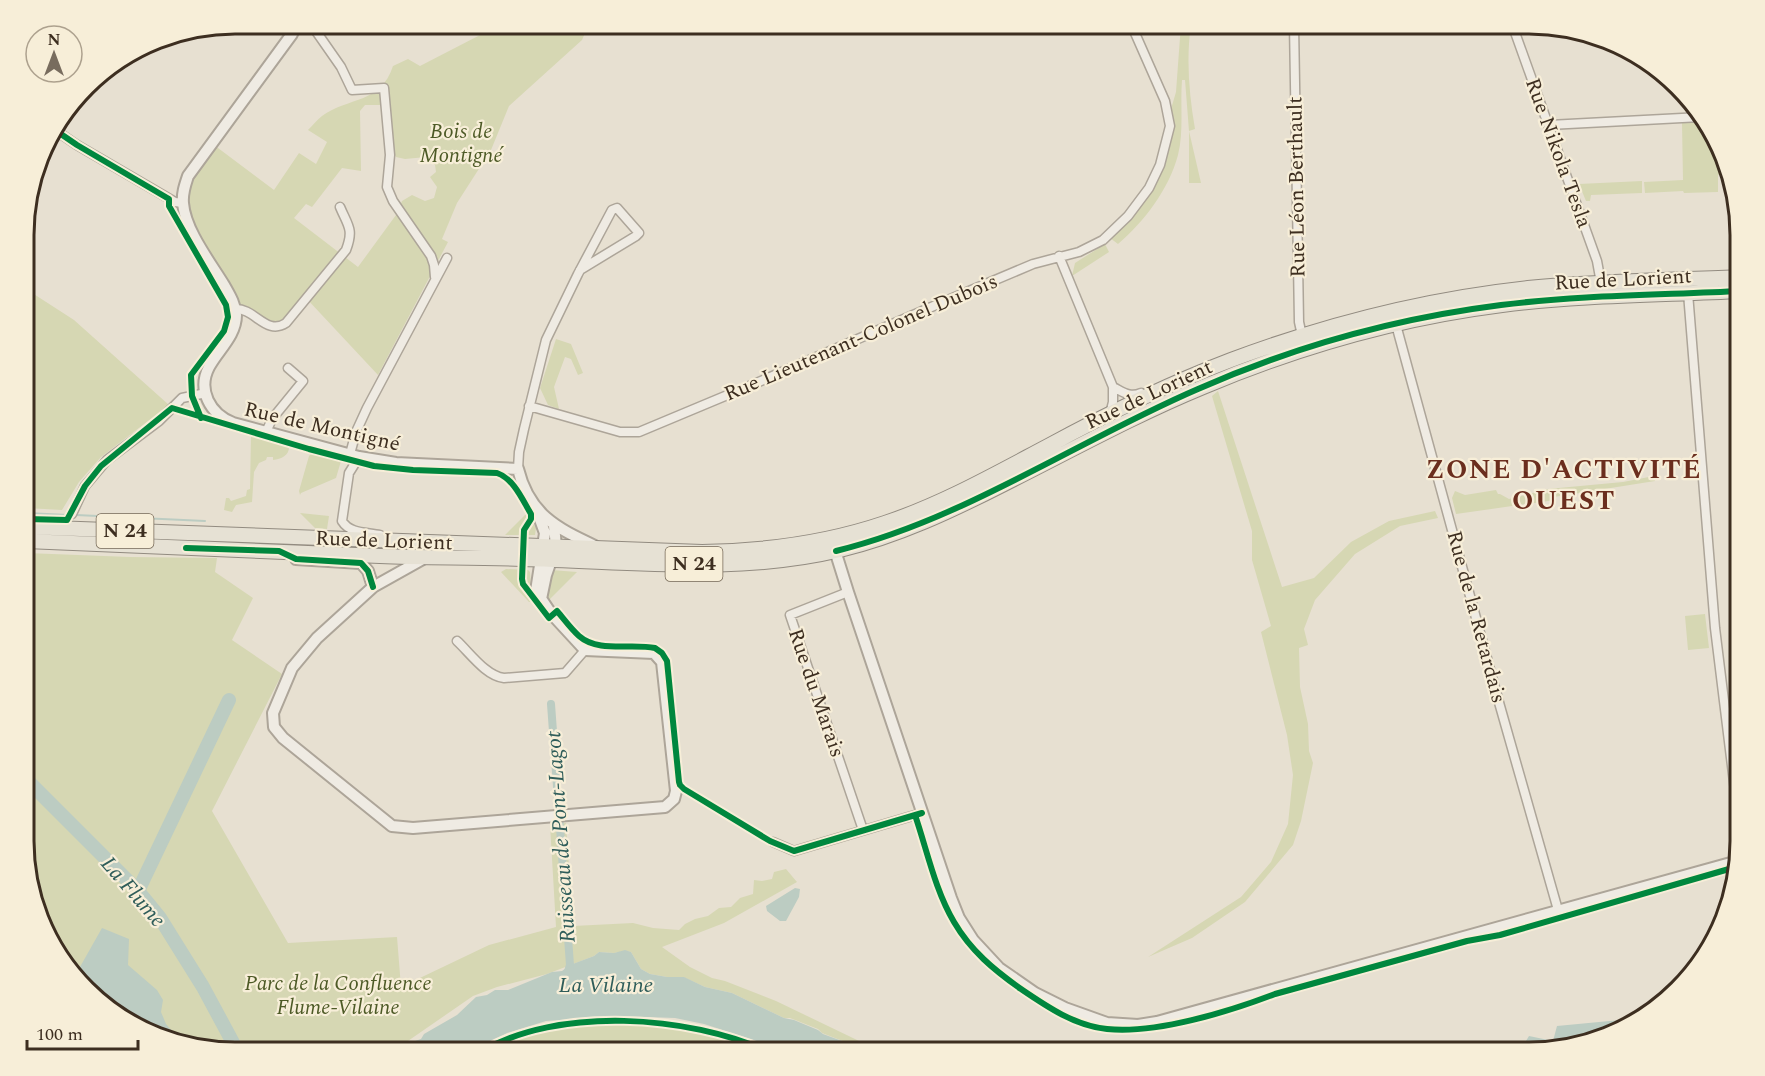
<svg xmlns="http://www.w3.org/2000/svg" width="1765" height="1076" viewBox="0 0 1765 1076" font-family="Spectral,serif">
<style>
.green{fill:#d6d7b3;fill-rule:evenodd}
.water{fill:#bcccc2}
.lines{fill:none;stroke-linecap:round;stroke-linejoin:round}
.stream{stroke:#bcccc2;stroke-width:2}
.canal{stroke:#bcccc2;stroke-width:8}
.river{stroke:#bcccc2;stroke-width:14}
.minor-casing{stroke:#ada599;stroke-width:11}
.tertiary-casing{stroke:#ada599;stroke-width:14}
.primary-casing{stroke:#928b80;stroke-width:16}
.minor{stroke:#efebe3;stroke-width:8}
.tertiary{stroke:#efebe3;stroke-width:10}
.primary{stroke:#e6e1d4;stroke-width:14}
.cycleway-casing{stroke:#f7eed8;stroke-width:10}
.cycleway{stroke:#00873e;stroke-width:6}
.labels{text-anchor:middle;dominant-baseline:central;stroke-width:4.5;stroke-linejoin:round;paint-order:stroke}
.shield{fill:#f7eed8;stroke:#756857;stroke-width:1.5}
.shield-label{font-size:20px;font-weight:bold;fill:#3d2e20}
.park-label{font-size:21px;font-style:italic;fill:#4d5a26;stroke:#f7eed8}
.street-label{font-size:21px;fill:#3d2e20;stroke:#f7eed8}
.water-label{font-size:22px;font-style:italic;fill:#2f5d5a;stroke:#f7eed8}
.district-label{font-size:27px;font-weight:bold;letter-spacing:1.5px;fill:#6b2e1e;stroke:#f7eed8}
.rim{fill:none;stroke:#3d2e20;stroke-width:3}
</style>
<rect width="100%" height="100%" fill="#e7e0d1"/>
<path class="green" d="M 478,24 L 589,24 L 582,40 L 509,106 L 491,150 L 457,203 L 442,239 L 448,242 L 378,375 L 306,298 L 284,322 L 270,325 L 238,305 L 236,296 C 222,273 186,223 185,198 C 185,179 204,160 214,145 L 274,190 L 299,153 L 316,164 L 327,142 L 308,130 C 312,126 317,120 322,116 C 348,97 381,104 393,66 L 408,59 L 420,66 L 482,34 ZM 365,105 L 382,105 L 391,148 L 396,157 L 405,159 L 426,157 L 435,165 L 436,172 L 430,177 L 437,187 L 434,198 L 425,201 L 412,195 L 402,201 L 396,215 L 358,267 L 294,218 L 306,204 L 312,207 L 342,168 L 361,171 L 360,111 Z
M 1181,24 L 1191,24 C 1186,60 1189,94 1195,129 L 1189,131 L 1201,183 L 1189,183 L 1189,131 L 1185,80 L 1182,80 C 1180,104 1184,131 1178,155 C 1169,189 1144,222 1118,244 L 1110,238 L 1142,205 L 1153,187 L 1166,157 L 1174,123 L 1171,109 L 1176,92 Z
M 1705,122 C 1719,137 1720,156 1721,175 L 1718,175 L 1718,192 L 1684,193 L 1683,191 L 1645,193 L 1644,182 L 1683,180 L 1682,123 Z
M 1642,181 L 1642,193 L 1591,195 L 1590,201 L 1586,201 L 1579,184 Z
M 1105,244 L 1109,252 L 1072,276 L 1075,263 Z
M 26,289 L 74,320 L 169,405 L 101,457 L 79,482 L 62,510 L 26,508 Z
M 556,339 L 571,344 L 583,373 L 578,375 L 571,359 L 565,357 L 554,387 L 559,409 L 548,405 L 540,388 Z
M 1218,391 L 1282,587 L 1314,578 L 1351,542 L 1389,521 L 1435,511 L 1438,518 L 1400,526 L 1355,554 L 1315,600 L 1304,629 L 1308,645 L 1299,648 L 1300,687 L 1308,724 L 1309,751 L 1313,763 L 1301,821 L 1293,845 L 1245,902 L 1192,938 L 1148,957 L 1241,897 L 1271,862 L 1288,824 L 1293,775 L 1287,735 L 1261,632 L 1271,626 L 1252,560 L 1252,531 L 1212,396 Z
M 251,435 L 289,445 C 290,455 282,459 273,460 L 273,457 L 267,457 L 266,460 L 259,463 L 254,472 L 252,502 L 236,505 L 232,512 L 224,510 L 226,498 L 229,498 L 231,501 L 246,496 L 247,490 L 250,489 Z
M 313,452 L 341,461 L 336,478 L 301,493 L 300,495 L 299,491 L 309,456 Z
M 1654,476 L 1655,481 L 1554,497 L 1555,500 L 1456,514 L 1452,498 L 1455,491 L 1465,495 L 1496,490 L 1498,494 L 1500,494 L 1509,499 L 1548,489 L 1623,482 Z
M 300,513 L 329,516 L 327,529 L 315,528 Z
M 527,513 L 536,528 L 535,535 L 505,535 Z
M 26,553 L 130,557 L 217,558 L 215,572 L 253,598 L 232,640 L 282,674 L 212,811 L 288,943 L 397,937 L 401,987 L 489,945 L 556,927 L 550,824 L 566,823 L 573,926 L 633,923 L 653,928 L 679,930 L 685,924 L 695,919 L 708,916 L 719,908 L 731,907 L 740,898 L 753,894 L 754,880 L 762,881 L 772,879 L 774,872 L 786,869 L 797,882 L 724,923 L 662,947 L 690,967 L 712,978 L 725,981 L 776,1001 L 882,1052 L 864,1052 L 853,1045 L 822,1033 L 818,1029 L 790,1018 L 784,1018 L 732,993 L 705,987 L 683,977 L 667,977 L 650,974 L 641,969 L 631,952 L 625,951 L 614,953 L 599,952 L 594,956 L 547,974 L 497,987 L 473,996 L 392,1052 L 236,1052 L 168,1041 L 118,1016 L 60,958 L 26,867 Z
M 506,569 L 528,570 L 530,572 L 532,602 L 529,602 L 501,572 Z
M 551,570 L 577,572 L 548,601 L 546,598 Z
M 1705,614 L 1709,648 L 1688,650 L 1685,616 Z
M 617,1024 C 641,1025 665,1024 688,1029 C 713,1034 737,1043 761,1052 L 485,1052 C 526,1029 571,1027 617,1024 Z"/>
<path class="water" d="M 795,888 L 800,889 L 799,897 L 786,921 L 780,921 L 767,911 L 766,906 Z
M 102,928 L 129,939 L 128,965 L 157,990 L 163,1000 L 161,1012 L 166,1024 L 182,1043 L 168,1041 L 118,1016 L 76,974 Z
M 625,950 L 631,952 L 641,969 L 650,974 L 667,977 L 684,977 L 705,987 L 732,993 L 784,1018 L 794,1020 L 818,1030 L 823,1034 L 853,1045 L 864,1052 L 782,1052 L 757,1041 L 704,1024 L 675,1018 L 620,1016 L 546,1021 L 507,1033 L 470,1052 L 402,1052 L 407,1048 L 409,1043 L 421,1039 L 424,1034 L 457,1015 L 476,997 L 487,995 L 495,990 L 508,990 L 552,972 L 562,971 L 570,965 L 594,956 L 599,952 L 614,953 Z
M 1641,1018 L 1635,1023 L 1543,1052 L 1512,1052 L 1523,1046 L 1529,1036 L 1553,1041 L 1557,1026 Z"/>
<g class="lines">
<path class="stream" d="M 26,513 L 68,515
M 76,515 L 205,521"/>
<path class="canal" d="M 551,704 L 570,965 L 567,975"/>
<path class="river" d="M 26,779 L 138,891 L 160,918 L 203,987 L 238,1052
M 138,891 L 229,700"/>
<g class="minor-casing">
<path id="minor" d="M 311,24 L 341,67 L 352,90 L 384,88 L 390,155 L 387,187 L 393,201 L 431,256 L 434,265 L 435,277
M 1294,24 L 1299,322 L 1303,340
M 1512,24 L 1597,261 L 1601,283
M 1549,125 L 1701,117
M 55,130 L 77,145 L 175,202 L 183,203
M 1059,256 L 1113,387 L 1113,402 L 1110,414
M 1688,293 L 1715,628 L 1741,839
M 235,309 C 255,308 266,336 286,323 L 346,250 C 354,229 348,226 340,207
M 1395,321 L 1500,706 L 1558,910
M 1113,387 C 1123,392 1130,398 1141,393
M 529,406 L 620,432 L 639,432 L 761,381 L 936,305 L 1033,264 L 1079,252 L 1103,240 L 1128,216 L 1149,188 L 1160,165 L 1170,126 L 1165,101 L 1131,24
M 266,432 L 272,419 L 303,381 L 288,368
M 350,454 L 356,432 L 367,408 L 447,258
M 359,457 L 349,473 L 342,521 C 350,534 367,532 380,535
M 518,469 L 519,452 L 524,429 L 546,340 L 578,274 L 612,210 L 617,208 L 639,233 L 636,236 L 580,270
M 72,514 L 85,486 L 107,460 L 159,421 L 182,398 L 206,393
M 848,592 L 790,615 L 863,830
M 457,641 C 470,653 486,676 504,678 L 565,673 L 585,650
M 773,842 L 794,851 L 922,813"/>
</g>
<g class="tertiary-casing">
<path id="tertiary" d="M 296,24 L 292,34 L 188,176 C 185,185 182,193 183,203 C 185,230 210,262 224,285 C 229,294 235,303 236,315 C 236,336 218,350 209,367 C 197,390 210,414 233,423 L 359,457 L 396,463 L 518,469 C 529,514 556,528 595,546
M 833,544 L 848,592 L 951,898 L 959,918 L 973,940 L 999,968 L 1035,993 L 1065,1008 L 1107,1023 L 1138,1025 L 1157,1022 L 1738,861
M 296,559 L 361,563 L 368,571 L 373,587
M 423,559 L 373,587 L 317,638 L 292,668 L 273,713 L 274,727 L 283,738 L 392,826 L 413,828 L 665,807 L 674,799 L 676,791 L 662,662 L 654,653 L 585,650 L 550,612 L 536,591 L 545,533 L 535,506
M 541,599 L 546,575 L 556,546 L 554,526"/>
</g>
<g class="primary-casing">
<path id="primary" d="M 26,527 L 702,552 C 765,551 826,543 885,523 C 942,504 995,474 1048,446 C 1107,414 1168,384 1231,360 C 1327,324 1426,299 1528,288 C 1598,281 1670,280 1741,277
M 26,541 C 144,546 262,551 380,556 C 427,558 475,557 522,559 C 628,561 736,575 840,550 C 898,536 951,511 1004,484 C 1070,451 1135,415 1203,387 C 1298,347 1399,318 1502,305 C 1580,295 1661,295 1741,291"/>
</g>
<use href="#minor" class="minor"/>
<use href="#tertiary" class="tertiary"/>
<use href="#primary" class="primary"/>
<g class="cycleway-casing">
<path id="cycleway" d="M 55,130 L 77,145 L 169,199 L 169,206 L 226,305 L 228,317 L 224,331 L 191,375 L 192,396 L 201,418
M 26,519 L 67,520 L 85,486 L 101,466 L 172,408 L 309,449 L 374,466 L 413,470 L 497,473 C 514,479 522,499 531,514 L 531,519 L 524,530 L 522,579 L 523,584 L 549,618 L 557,611 C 564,619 571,629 579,636 C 598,653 632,643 655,648 L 662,653 L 667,661 L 679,782 L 680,785 L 684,789 L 770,841 L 794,851 L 922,813
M 186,548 L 279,551 L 296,559 L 361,563 L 368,571 L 373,587
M 836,551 C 963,520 1077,441 1198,389 C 1293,347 1398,318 1501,305 C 1580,295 1661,295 1741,291
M 915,815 C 927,850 935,890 954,922 C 971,951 994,970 1021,989 C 1046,1006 1075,1026 1107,1029 C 1156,1034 1228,1012 1275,994 L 1467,941 L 1500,935 L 1736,867
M 480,1052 C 559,1006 688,1015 769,1052"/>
</g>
<use href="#cycleway" class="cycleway"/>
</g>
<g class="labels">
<g class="shield">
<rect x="96.5" y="514" width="57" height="34" rx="4.5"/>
<rect x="665.5" y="547" width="57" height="34" rx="4.5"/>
</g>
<g class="shield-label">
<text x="125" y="531">N 24</text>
<text x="694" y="564">N 24</text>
</g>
<g class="park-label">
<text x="461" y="132">Bois de<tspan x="461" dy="24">Montigné</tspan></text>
<text x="338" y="984">Parc de la Confluence<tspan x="338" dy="24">Flume-Vilaine</tspan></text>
</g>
<g class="street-label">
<text transform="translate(1558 153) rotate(70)">Rue Nikola Tesla</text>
<text transform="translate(1297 187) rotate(-91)">Rue Léon Berthault</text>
<text transform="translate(1623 280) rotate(-3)">Rue de Lorient</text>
<text transform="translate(861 338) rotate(-23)">Rue Lieutenant-Colonel Dubois</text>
<text transform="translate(1149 395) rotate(-25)">Rue de Lorient</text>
<text transform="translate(322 427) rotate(13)">Rue de Montigné</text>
<text transform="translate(384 541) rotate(2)">Rue de Lorient</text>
<text transform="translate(1476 617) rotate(75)">Rue de la Retardais</text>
<text transform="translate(816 693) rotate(71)">Rue du Marais</text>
</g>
<g class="water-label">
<text transform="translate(561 837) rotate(-94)">Ruisseau de Pont-Lagot</text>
<text transform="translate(133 892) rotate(49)">La Flume</text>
<text x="606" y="985">La Vilaine</text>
</g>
<g class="district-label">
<text x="1564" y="470">ZONE D'ACTIVITÉ<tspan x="1564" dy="31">OUEST</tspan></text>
</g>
</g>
<path d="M0 0H1765V1076H0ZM235 34H1529A201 201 0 0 1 1730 235V841A201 201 0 0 1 1529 1042H235A201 201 0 0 1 34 841V235A201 201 0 0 1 235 34Z" fill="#f7eed8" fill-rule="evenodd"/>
<path class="rim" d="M235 34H1529A201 201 0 0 1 1730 235V841A201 201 0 0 1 1529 1042H235A201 201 0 0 1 34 841V235A201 201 0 0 1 235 34Z"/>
<g transform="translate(54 54)"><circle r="28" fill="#f7eed8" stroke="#ada18e" stroke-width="1.5"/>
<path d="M0-4.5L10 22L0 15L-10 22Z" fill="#786c5e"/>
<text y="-9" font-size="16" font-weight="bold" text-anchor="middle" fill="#3d2e20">N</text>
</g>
<path d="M27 1040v9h111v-9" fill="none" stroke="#3d2e20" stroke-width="3"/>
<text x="36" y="1040" font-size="18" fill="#3d2e20" stroke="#f7eed8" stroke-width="4.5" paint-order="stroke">100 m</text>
</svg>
